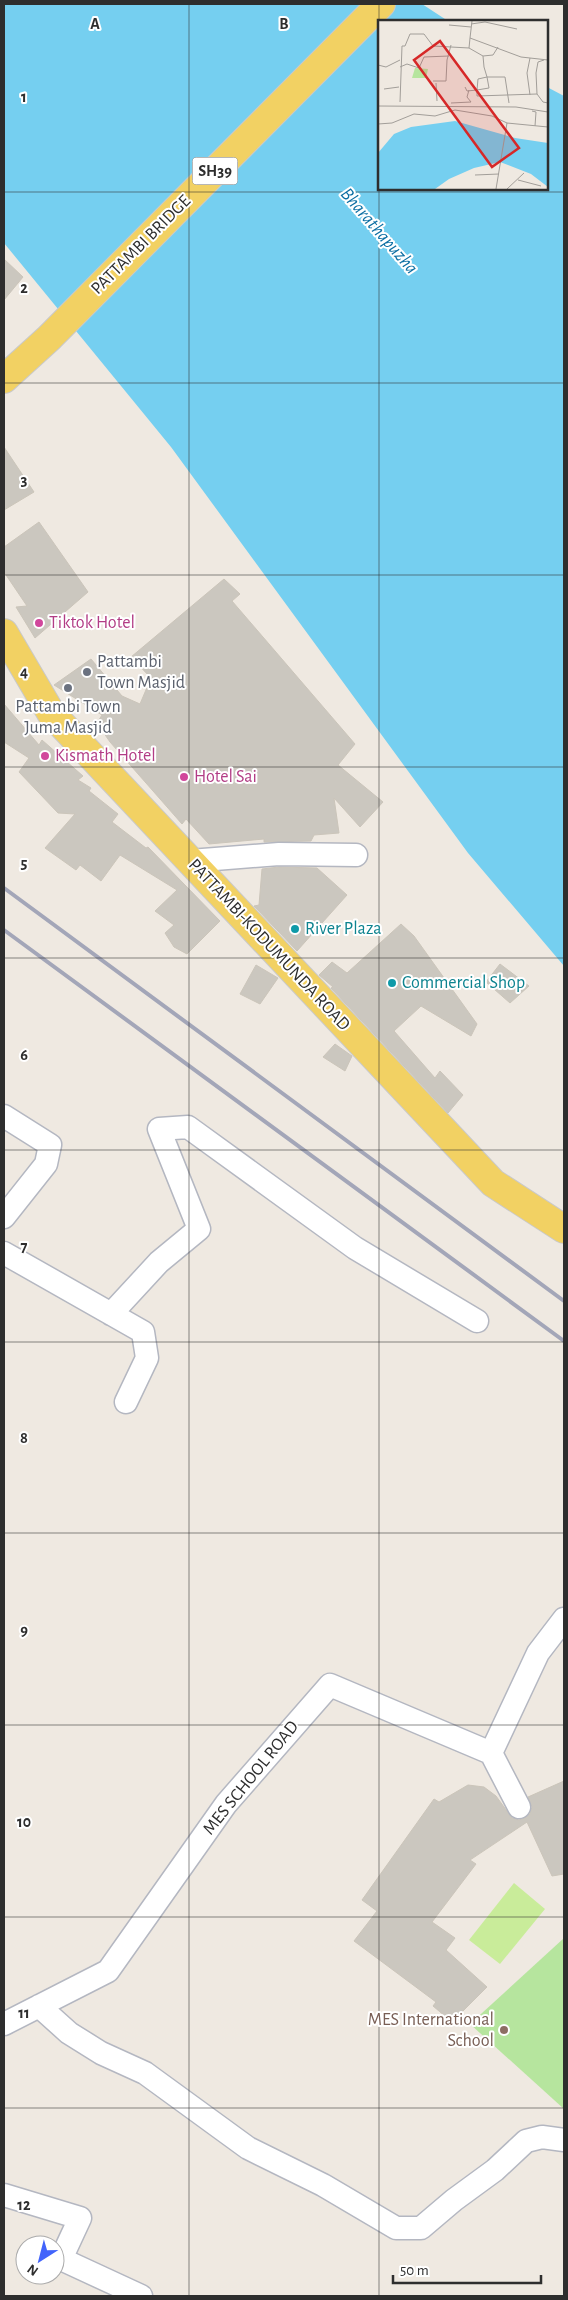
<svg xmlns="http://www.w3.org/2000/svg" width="568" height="2300" viewBox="0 0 568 2300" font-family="'Alegreya Sans',sans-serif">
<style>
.green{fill:#b6e59e}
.pitch{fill:#c9ec9a}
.water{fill:#75cff0}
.building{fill:#cbc7bf;stroke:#cbc5ba}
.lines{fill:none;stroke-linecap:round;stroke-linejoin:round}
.minor-casing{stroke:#b4b7c1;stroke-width:25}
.major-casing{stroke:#c9c9c9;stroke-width:30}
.minor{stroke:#fff;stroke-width:22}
.major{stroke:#f2d163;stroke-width:28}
.rail{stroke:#a3a6b8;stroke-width:4}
.grid{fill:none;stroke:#2e2e2e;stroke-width:1;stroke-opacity:0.55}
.hotel-dot{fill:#d1479c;stroke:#fff;stroke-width:2}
.worship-dot{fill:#6b7280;stroke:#fff;stroke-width:2}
.culture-dot{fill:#0f9aa8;stroke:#fff;stroke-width:2}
.education-dot{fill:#8d6e63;stroke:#fff;stroke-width:2}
.labels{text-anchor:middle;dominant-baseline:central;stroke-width:4;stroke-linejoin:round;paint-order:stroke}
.shield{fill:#fff;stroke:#6d6d6d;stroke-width:1}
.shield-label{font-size:16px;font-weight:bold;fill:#2e2e2e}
.street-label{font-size:18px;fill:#2e2e2e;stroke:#fff}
.hotel-label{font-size:18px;fill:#b23c85;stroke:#fff;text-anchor:start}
.worship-label{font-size:18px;fill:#5b616d;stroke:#fff;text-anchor:start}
.culture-label{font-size:18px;fill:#0d838f;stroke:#fff;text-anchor:start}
.education-label{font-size:18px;fill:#785e54;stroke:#fff;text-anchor:end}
.water-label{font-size:19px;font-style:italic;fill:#0d6fa3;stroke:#fff}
.inset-road{fill:none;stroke:#a29e99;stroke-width:1}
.view{fill:#d62828;fill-opacity:0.15;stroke:#d62828;stroke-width:2.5}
.inset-edge{fill:none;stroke:#2e2e2e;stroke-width:2.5}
.grid-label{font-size:16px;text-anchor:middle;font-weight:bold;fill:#2e2e2e;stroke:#fff;stroke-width:4;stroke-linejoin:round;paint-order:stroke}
</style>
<rect width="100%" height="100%" fill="#efe9e1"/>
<path class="green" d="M 564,1938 L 564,2109 L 470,2024 Z"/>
<path class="pitch" d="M 514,1883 L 545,1909 L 500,1964 L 469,1940 Z"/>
<path class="water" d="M 4,4 L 422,4 L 448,21 L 379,21 L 379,189 L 547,189 L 547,87 L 564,96 L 564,966 L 468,853 L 171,447 L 4,243 Z"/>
<path class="building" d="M 4,259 L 23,277 L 4,300 Z
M 4,447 L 34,492 L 4,510 Z
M 39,522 L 88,592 L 35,638 L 16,607 L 27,606 L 4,572 L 4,547 Z
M 224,579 L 240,594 L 232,601 L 355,744 L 338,765 L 383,802 L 360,827 L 334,798 L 339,833 L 314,835 L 311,841 L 264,842 L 264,839 L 209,844 L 186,819 L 182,824 L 110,742 L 97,723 L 102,715 L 54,685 L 91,659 L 122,696 L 140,704 L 151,678 L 131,657 Z
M 4,704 L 39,745 L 42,740 L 83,776 L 78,780 L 91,788 L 89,791 L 118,814 L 112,822 L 146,848 L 148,847 L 220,921 L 187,954 L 174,947 L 165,933 L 174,925 L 155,911 L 177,890 L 120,855 L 101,881 L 80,865 L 76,870 L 45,848 L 75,814 L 58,813 L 19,772 L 29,758 L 4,742 Z
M 279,867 L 317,868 L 347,895 L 297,951 L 254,906 L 259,905 L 262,869 Z
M 401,924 L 414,936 L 477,1024 L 471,1036 L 421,1006 L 394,1031 L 435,1078 L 440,1071 L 463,1095 L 448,1113 L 331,988 L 333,987 L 319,975 L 332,962 L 347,973 Z
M 500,964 L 529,986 L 510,1003 L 486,982 Z
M 256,965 L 278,978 L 260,1004 L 240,994 Z
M 335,1044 L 352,1056 L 345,1071 L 323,1057 Z
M 564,1781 L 564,1874 L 552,1876 L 527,1822 L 470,1860 L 476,1864 L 432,1922 L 455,1938 L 446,1950 L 487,1987 L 452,2022 L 433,2006 L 436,2002 L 354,1941 L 377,1911 L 362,1900 L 434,1799 L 439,1802 L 468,1785 L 484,1787 L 496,1796 L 512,1818 L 519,1820 L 525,1818 L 530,1814 L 532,1807 L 528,1797 Z"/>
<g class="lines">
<g class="minor-casing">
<path id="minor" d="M 190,861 L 279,854 L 356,855
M 4,1116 L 50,1145 L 46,1164 L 4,1217
M 4,1253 L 143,1332 L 147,1358 L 126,1402
M 111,1314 L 159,1262 L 199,1229 L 159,1129 L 188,1127 L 355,1248 L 477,1321
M 491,1753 L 538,1653 L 564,1619
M 39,2006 L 69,2033 L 101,2053 L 145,2073 L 248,2148 L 323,2185 L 396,2228 L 421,2228 L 454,2200 L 495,2170 L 526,2141 L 542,2137 L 564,2140
M 4,2024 L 108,1971 L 226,1804 L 330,1685 L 491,1753 L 519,1807
M 4,2195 L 80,2218 L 61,2259 L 141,2296"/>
</g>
<g class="major-casing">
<path id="major" d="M 4,379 L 49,338 L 381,4
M 4,633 L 51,713 L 493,1183 L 564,1229"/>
</g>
<use href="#minor" class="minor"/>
<use href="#major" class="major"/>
<path class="rail" d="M 4,888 L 564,1301
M 4,930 L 564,1341"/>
</g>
<path class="grid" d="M 189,4 L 189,2296M 379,4 L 379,2296M 4,192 L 564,192M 4,383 L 564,383M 4,575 L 564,575M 4,767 L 564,767M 4,958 L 564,958M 4,1150 L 564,1150M 4,1342 L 564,1342M 4,1533 L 564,1533M 4,1725 L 564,1725M 4,1917 L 564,1917M 4,2108 L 564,2108"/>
<g class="hotel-dot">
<circle cx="39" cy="623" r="5"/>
<circle cx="45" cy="756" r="5"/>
<circle cx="184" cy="777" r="5"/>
</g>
<g class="worship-dot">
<circle cx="87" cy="672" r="5"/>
<circle cx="68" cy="688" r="5"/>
</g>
<g class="culture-dot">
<circle cx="295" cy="929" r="5"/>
<circle cx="392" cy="983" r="5"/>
</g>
<circle class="education-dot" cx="504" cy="2030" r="5"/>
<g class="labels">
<rect class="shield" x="192.5" y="157.5" width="45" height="27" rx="4"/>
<g class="shield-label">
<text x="215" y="171">SH39</text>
</g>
<g class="street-label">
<text transform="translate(141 245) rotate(-45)">PATTAMBI BRIDGE</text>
<text transform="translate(269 945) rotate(47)">PATTAMBI-KODUMUNDA ROAD</text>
<text transform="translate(251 1778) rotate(-51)">MES SCHOOL ROAD</text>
</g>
<g class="hotel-label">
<text x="49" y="623">Tiktok Hotel</text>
<text x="55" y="756">Kismath Hotel</text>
<text x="194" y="777">Hotel Sai</text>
</g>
<g class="worship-label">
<text x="97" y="662">Pattambi<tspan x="97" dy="21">Town Masjid</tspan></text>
<text x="68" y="707" text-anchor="middle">Pattambi Town<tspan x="68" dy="21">Juma Masjid</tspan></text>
</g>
<g class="culture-label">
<text x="305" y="929">River Plaza</text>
<text x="402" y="983">Commercial Shop</text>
</g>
<g class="education-label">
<text x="494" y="2020">MES International<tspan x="494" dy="21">School</tspan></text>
</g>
<g class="water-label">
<text transform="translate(379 231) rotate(49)">Bharathapuzha</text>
</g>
</g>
<g transform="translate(378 20)">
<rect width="170" height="170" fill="#efe9e1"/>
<path d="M 37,48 L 50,49 L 48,58 L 34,58 Z" fill="#b6e59e"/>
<path d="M 77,101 L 137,118 L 170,123 L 170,167 L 153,154 L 122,142 L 96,148 L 71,159 L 57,169 L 0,169 L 0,133 L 16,114 L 33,107 Z" fill="#75cff0"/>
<path class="inset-road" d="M 93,4 L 107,2 L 139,9M 71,5 L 93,7M 92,18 L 94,1M 105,36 L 115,35 L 120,27M 152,38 L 149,53 L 152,75M 0,45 L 8,47 L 22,40M 22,47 L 29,44 L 41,48 L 46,37 L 71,36M 55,61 L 68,61 L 69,40 L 73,25M 58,63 L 59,81M 87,67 L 89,71 L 99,70 L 99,76 L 159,74 L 165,82 L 170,83M 6,69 L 21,67M 159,74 L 158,53 L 160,42 L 166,40M 22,82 L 24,26 L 27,26 L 32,14 L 46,14 L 55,26 L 91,28M 73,83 L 93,82 L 89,77 L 91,70M 131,83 L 127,57 L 109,57 L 100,59 L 99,70 L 111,68 L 109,57 L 106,47 L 105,36 L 91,28 L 92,18 L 143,37 L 170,40M 0,86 L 138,87 L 170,92M 154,91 L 158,92 L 157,106M 0,104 L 14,103 L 36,94 L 57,96 L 77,90 L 114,96 L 129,103 L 170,107M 97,155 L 121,154M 140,160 L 163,166M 118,169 L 129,103M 129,169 L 146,153"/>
<path class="view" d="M 62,21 L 141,128 L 114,147 L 36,40 Z"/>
<rect width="170" height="170" class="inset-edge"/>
</g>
<g class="grid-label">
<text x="95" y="29">A</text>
<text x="284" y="29">B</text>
<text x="24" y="102">1</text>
<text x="24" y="293">2</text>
<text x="24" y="485">3</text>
<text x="24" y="677">4</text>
<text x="24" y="868">5</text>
<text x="24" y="1060">6</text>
<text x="24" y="1252">7</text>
<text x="24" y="1443">8</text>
<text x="24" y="1635">9</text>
<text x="24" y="1827">10</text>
<text x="24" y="2018">11</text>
<text x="24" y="2210">12</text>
</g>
<rect width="568" height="2300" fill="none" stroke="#2e2e2e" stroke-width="10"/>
<g transform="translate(40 2260) rotate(216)"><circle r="24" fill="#ffffff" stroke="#ababab"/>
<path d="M0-4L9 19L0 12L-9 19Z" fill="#4264fb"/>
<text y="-8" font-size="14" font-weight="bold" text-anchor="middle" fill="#2e2e2e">N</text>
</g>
<path d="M393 2275v8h148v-8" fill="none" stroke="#2e2e2e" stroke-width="2.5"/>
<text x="400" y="2275" font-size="15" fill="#2e2e2e" stroke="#ffffff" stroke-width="4" paint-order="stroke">50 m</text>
</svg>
